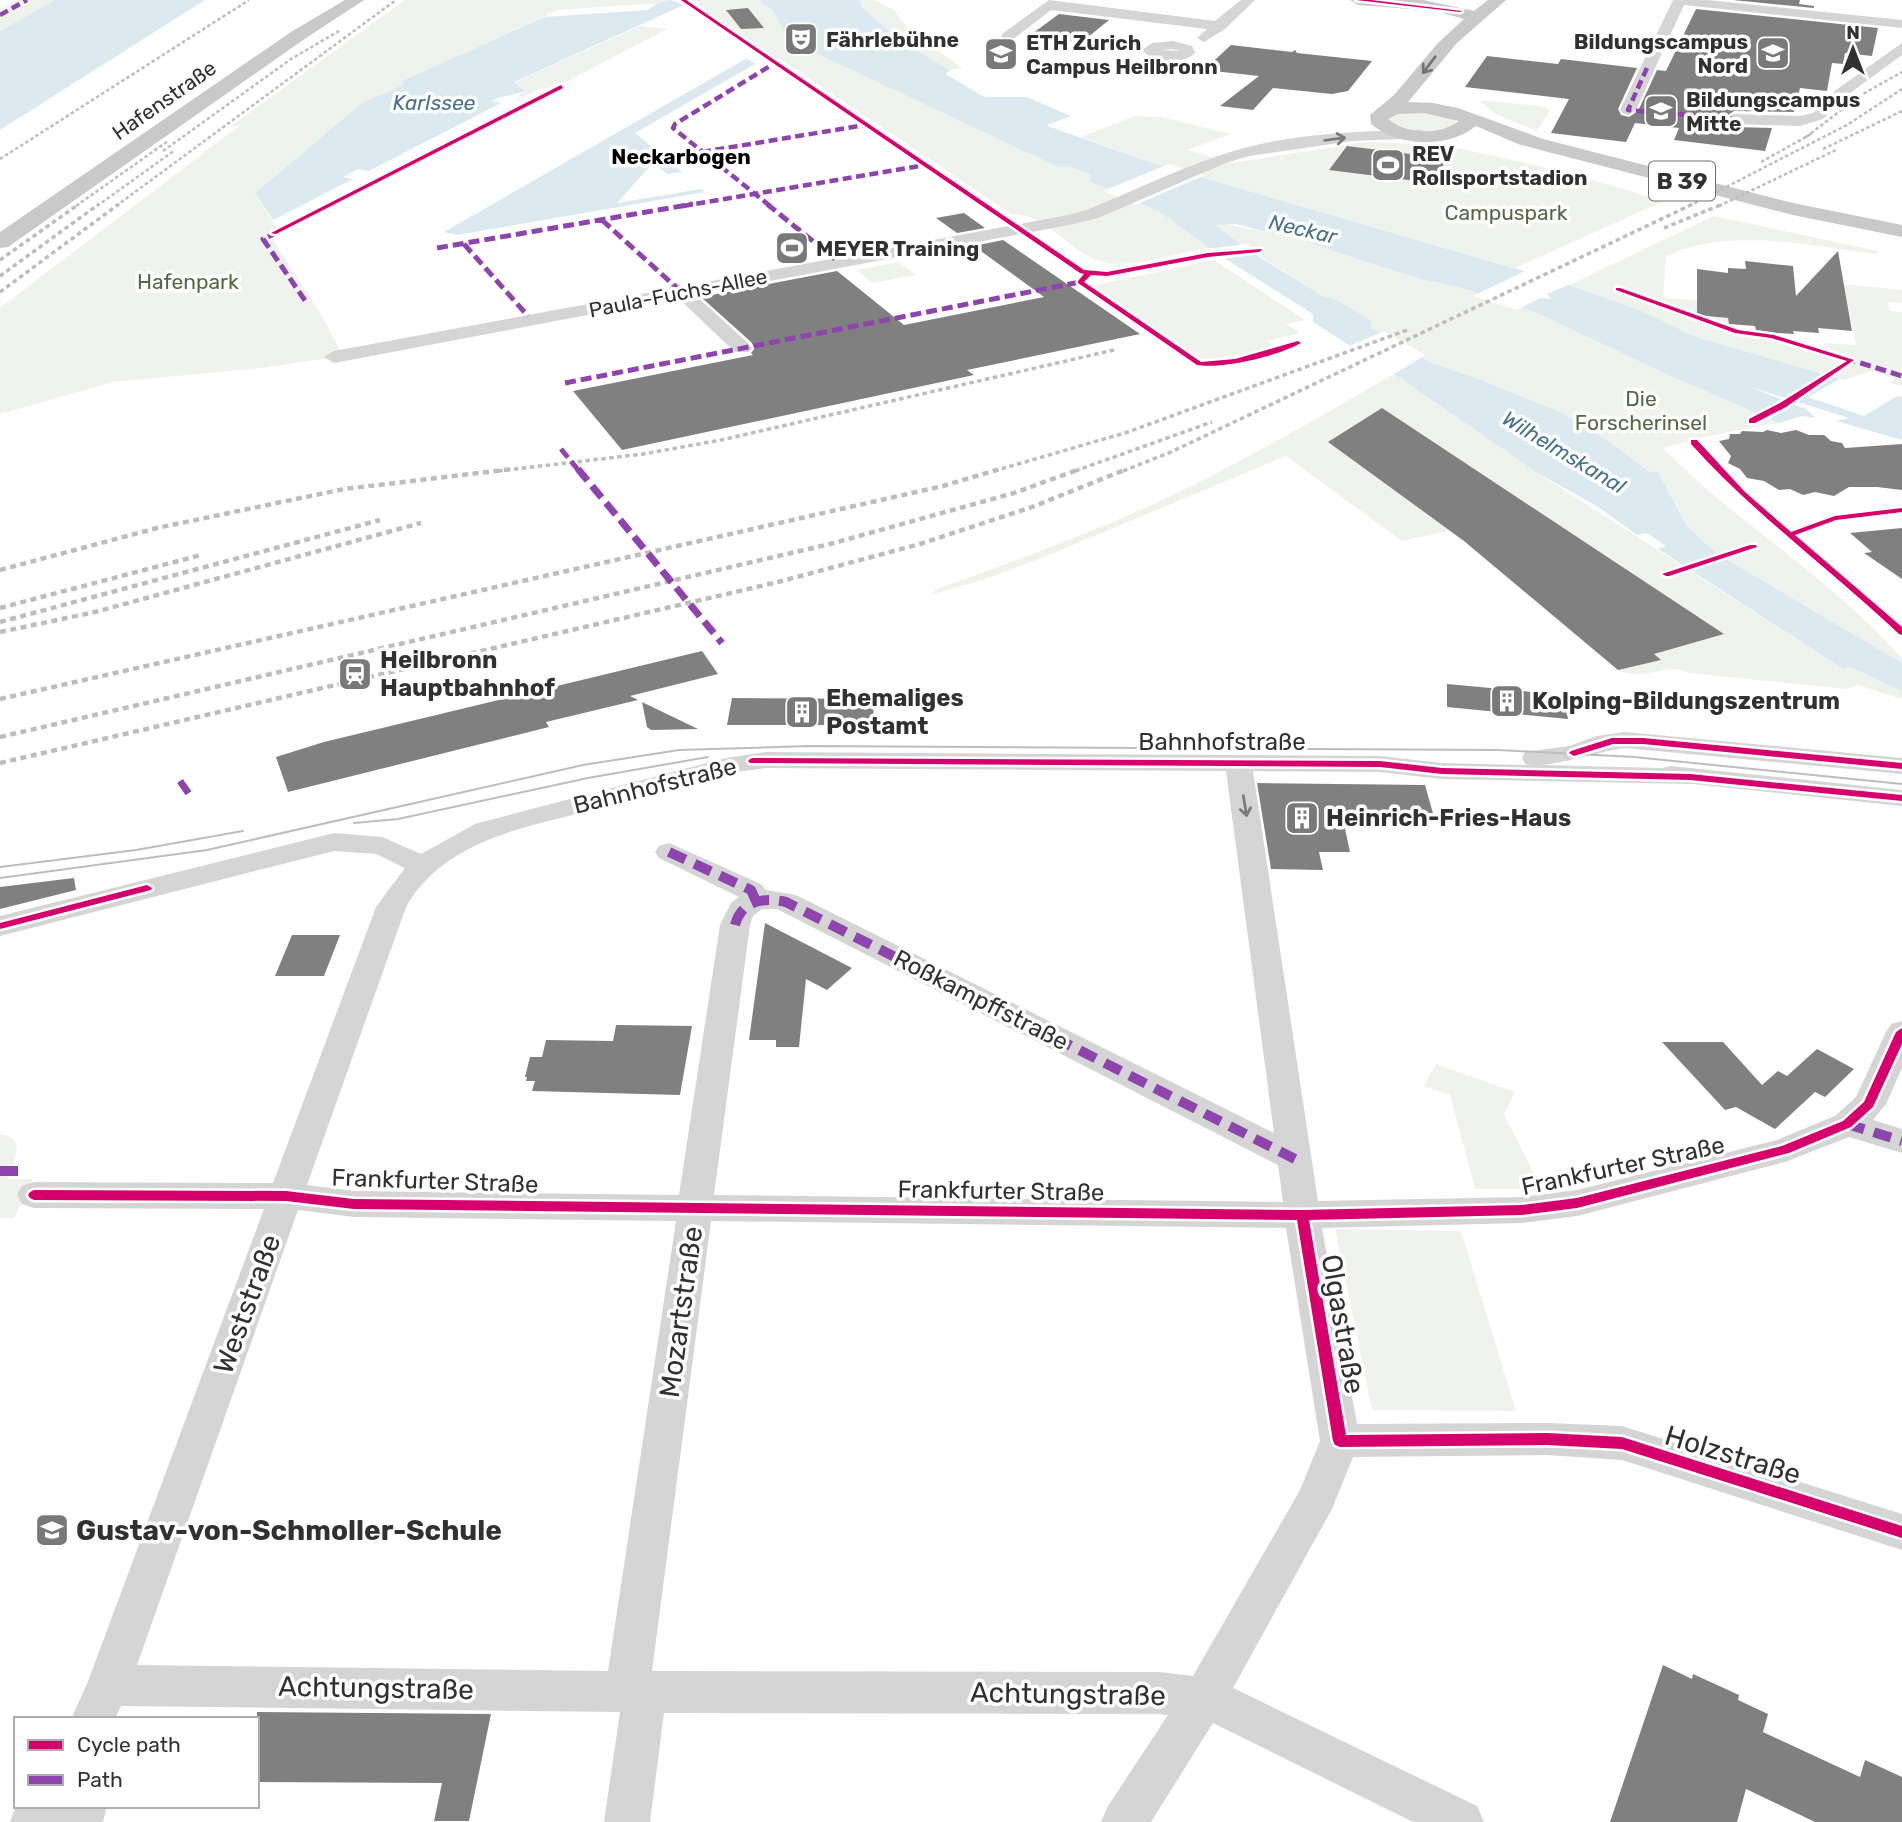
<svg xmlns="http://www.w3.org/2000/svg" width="1902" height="1822" viewBox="0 0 1902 1822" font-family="Rubik,sans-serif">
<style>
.green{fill:#f0f3ed}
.water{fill:#dde9f0}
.pier{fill:#fff}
.building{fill:#808080}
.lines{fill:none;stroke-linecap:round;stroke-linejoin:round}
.minor{fill:#d5d5d5;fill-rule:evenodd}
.major{fill:#c9c9c9;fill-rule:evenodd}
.tram{stroke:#bdbdbd;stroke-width:2}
.rail-far2{stroke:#bdbdbd;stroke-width:2.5;stroke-dasharray:3.5 2.5;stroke-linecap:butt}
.rail-far1{stroke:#bdbdbd;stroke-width:3.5;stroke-dasharray:4.5 3.5;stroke-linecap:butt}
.rail{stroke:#bdbdbd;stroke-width:4.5;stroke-dasharray:6 4.5;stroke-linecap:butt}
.quiet-far3{stroke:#8e44ad;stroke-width:4.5;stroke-dasharray:9 4.5;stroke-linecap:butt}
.quiet-far2{stroke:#8e44ad;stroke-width:5;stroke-dasharray:11 5;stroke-linecap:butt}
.quiet-far1{stroke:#8e44ad;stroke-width:7;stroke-dasharray:15 7;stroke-linecap:butt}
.quiet{stroke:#8e44ad;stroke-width:10;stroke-dasharray:18 10;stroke-linecap:butt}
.cycleway-casing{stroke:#fff;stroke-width:5}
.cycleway{fill:#d6006c;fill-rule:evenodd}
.oneway{stroke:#757575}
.oneway2{stroke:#7b7b7b}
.labels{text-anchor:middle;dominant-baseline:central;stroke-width:7;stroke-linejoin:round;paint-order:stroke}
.far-poi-label{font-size:21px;font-weight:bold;fill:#313131;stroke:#fff;text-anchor:start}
.far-street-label{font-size:21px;fill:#313131;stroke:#fff}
.far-water-label{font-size:21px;font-style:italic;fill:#47708b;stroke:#fff}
.far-neighbourhood-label{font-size:21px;font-weight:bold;fill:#000;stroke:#fff}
.far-park-label{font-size:21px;fill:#546843;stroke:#fff}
.shield{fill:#fff;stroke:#6f6f6f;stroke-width:2}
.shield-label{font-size:23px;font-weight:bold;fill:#313131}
.poi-label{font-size:24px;font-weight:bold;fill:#313131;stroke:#fff;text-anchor:start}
.street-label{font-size:24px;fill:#313131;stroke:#fff}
.near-street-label{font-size:28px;fill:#313131;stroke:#fff}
.near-poi-label{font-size:28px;font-weight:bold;fill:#313131;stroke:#fff;text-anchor:start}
</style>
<rect width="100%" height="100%" fill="#fff"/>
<path class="green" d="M 17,0 L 55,0 L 0,31 L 0,10 Z
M 405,0 L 671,0 L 664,3 L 558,10 L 402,81 L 404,85 L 362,103 L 255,193 L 281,235 L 273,240 L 322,316 L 343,356 L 261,368 L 114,382 L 0,414 L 0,308 L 239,126 L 231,126 Z
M 692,0 L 761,0 L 761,3 L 773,9 L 787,35 L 784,38 L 1058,167 L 1072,167 L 1091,175 L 1089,181 L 1158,211 L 1210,248 C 1179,252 1127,271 1099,261 C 1068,250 1045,213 1011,214 L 779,58 L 776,59 L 704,11 L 706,10 Z
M 859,0 L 875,0 L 894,10 L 907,27 L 962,68 L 950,70 L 902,42 L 862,7 Z
M 640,26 L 667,29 L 556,87 L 539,89 L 523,97 L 517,96 L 526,91 L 513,83 Z
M 1479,100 L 1541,106 L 1550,110 L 1537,131 L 1497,115 Z
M 1410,110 L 1455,119 L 1457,125 C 1435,139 1409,131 1387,120 L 1388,117 Z
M 1135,116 L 1161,117 L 1231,134 L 1187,150 L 1232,163 L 1364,142 L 1444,145 L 1565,172 L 1664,201 L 1515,268 L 1152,163 L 1081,137 Z
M 1714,216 L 1878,251 L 1877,254 C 1814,246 1724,226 1666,257 L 1663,298 L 1697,300 L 1697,315 L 1728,318 L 1729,324 L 1739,336 L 1825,347 L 1823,343 L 1856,345 L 1844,284 L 1902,290 L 1902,303 L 1888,302 L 1890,311 L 1902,312 L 1902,386 L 1890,383 L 1894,378 L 1870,371 L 1845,380 L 1755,355 L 1696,337 L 1642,311 L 1569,285 Z
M 1221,223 L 1275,234 L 1298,234 L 1310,243 L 1382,267 L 1420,279 L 1458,287 L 1537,313 L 1666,374 L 1779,423 C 1740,429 1701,437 1663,448 C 1681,465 1699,483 1718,499 C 1782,551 1847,597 1902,658 L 1902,663 L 1716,553 L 1686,525 L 1658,472 L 1650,472 L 1614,445 L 1562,413 L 1479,379 L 1432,363 L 1371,328 L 1335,299 L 1323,296 L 1220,231 L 1215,225 Z
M 1214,260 L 1305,320 L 1286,324 L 1300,333 L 1267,341 L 1276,347 L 1206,361 L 1199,359 L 1091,286 Z
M 899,262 L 916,275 L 873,283 L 856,270 Z
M 1394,374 L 1536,472 L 1843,669 L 1852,668 L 1902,691 L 1902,699 L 1858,685 L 1847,689 L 1689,673 C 1666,661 1644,683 1618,670 L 1660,660 L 1630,633 L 1655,626 L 1685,645 L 1724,634 L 1382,409 L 1329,443 L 1450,531 L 1402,541 L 1286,456 L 1044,557 L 983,580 L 933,594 L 934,590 C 1009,563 1084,536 1156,503 C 1238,465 1316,419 1394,374 Z
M 1436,1064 L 1515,1092 L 1504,1114 L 1542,1189 L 1475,1189 L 1450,1095 L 1424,1086 Z
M 0,1134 C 27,1137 15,1162 7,1179 L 33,1179 L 14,1218 L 0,1218 Z
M 1335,1229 L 1461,1231 L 1516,1411 L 1372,1410 Z"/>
<path class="water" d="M 55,0 L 205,0 L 0,130 L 0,31 Z
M 671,0 L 684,5 L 514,82 L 525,91 C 513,96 503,95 491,101 L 501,103 L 369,171 L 358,169 L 343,177 L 353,179 L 273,220 L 255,193 L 362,103 L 403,85 L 402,81 L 544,17 L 648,10 L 656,4 Z
M 761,0 L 859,0 L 862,7 L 902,42 L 950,70 L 946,74 L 984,96 L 1027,97 L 1072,116 L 1048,126 L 1152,163 L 1555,280 L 1642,311 L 1696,337 L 1840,379 L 1808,397 L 1864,416 L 1897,396 L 1902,397 L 1902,440 L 1836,421 L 1849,418 L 1747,386 L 1806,409 L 1816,418 L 1802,416 L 1779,423 L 1666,374 L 1537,313 L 1458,287 L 1420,279 L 1382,267 L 1310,243 L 1298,234 L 1275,234 L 1236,224 L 1215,225 L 1251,252 L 1323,296 L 1335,299 L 1370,320 L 1371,328 L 1432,363 L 1479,379 L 1562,413 L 1614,445 L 1650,472 L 1658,472 L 1686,525 L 1716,553 L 1902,663 L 1902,691 L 1852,668 L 1843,669 L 1658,549 L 1666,546 L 1647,533 L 1637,535 L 1598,507 L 1536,472 L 1394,374 L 1313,322 L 1313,314 L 1221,256 L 1158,211 L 1089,181 L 1091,175 L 1072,167 L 1058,167 L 784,38 L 786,35 L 773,10 L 761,3 Z
M 747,58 L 755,64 L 635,133 L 682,172 L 667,174 L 655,164 L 651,165 L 617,203 L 701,189 L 705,192 L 457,235 L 444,232 Z"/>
<path class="pier" d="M 950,70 L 985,93 L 1031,95 L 1074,113 L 1075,117 L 1057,125 L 1068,129 L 1063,131 L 1047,125 L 1071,116 L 1027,97 L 984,97 L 946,74 Z
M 1169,164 L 1205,175 L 1135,205 L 1103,191 Z
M 1247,244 L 1262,254 L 1220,259 L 1206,249 Z
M 1529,269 L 1573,283 L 1547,294 L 1551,299 L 1540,298 L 1517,310 L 1473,296 Z
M 1384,331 L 1425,355 L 1391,376 L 1345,348 Z"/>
<path class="building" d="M 1733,0 L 1800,0 L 1799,4 L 1814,6 L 1814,8 Z
M 748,8 L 764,28 L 741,29 L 726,10 Z
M 1696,9 L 1878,28 L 1872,56 L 1845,53 L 1843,64 L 1832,63 L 1827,91 L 1800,88 L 1794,112 L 1734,111 L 1725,117 L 1725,121 L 1734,127 L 1772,128 L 1765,151 L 1674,140 L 1679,128 L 1635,123 L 1626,142 L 1551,133 L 1569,99 L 1465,87 L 1487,56 L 1558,64 L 1561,59 L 1637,68 L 1618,109 L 1621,115 L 1629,117 L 1638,111 L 1657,70 L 1666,71 Z
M 1059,14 L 1109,20 L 1082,42 L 1029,36 Z
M 1231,45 L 1292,52 L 1295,50 L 1297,53 L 1372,61 L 1348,91 L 1332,94 L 1273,88 L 1253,110 L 1220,106 L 1259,76 L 1204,70 Z
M 1347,146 L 1426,156 L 1428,154 L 1449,156 L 1432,183 L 1329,170 Z
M 964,213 L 985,228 L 957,233 L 936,218 Z
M 1003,240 L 1140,334 L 967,370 L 974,375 L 622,450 L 573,391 L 753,355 L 751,353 L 755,348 L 751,342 L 701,297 L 837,271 L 904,325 L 1044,297 L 974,246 Z
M 1838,251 L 1852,331 L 1818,328 L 1819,333 L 1793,331 L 1794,334 L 1776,333 L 1756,330 L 1755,326 L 1729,324 L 1728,318 L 1697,315 L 1697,269 L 1728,273 L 1728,268 L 1746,269 L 1745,261 L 1793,266 L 1796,296 Z
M 1382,408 L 1506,490 L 1724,634 L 1654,654 L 1661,660 L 1618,670 L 1464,541 L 1328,442 Z
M 1767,430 L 1781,433 L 1796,430 L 1809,435 L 1824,435 L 1831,441 L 1842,443 L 1845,448 L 1902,444 L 1902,490 L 1877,487 L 1849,487 L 1834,496 L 1815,492 L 1803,495 L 1790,489 L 1779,490 L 1764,481 L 1747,478 L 1740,469 L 1728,463 L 1731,456 L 1719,441 L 1729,439 L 1730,434 L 1740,434 L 1742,431 L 1763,432 Z
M 1902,528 L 1902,579 L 1864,553 L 1872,552 L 1850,533 Z
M 702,651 L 718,674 L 630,696 L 638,700 L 546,722 L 549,727 L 288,792 L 276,757 L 324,742 Z
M 1447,684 L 1565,695 L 1568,719 L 1447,707 Z
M 732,698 L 874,699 L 873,725 L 727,725 Z
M 642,702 L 698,729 L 651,730 L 647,727 Z
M 1257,783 L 1425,785 L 1434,817 L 1342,815 L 1350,852 L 1319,852 L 1323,870 L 1271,869 Z
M 74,878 L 76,890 L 0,909 L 0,887 Z
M 765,923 L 852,968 L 827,990 L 806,979 L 799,1047 L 776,1047 L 776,1040 L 749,1040 Z
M 292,935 L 340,935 L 324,976 L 275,976 Z
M 616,1025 L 692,1026 L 680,1095 L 532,1091 L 535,1081 L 526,1081 L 527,1077 L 525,1077 L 530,1057 L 542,1057 L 546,1040 L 613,1041 Z
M 1662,1042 L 1723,1042 L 1762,1085 L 1778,1071 L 1787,1076 L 1817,1049 L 1854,1069 L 1825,1097 L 1815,1092 L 1775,1129 L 1736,1107 L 1725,1110 Z
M 1663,1665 L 1692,1679 L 1693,1674 L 1739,1695 L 1738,1700 L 1768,1714 L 1763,1732 L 1860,1777 L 1865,1760 L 1902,1777 L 1902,1822 L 1815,1822 L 1746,1789 L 1737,1822 L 1610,1822 Z
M 257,1712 L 491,1714 L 469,1821 L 434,1821 L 442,1783 L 257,1782 Z"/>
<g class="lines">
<path class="minor" d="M 1049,0 L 1215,21 L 1241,0 L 1255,0 L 1225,29 L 1204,42 L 1197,38 L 1207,29 L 1051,10 L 1012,40 L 1002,40 L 1002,34 Z
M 1673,0 L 1707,0 L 1902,20 L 1902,28 L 1684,5 L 1636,110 L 1628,115 L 1623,113 L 1620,110 Z
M 1173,41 L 1192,46 L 1195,53 C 1182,65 1154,64 1142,50 L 1152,43 ZM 1172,49 L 1180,51 L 1159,50 L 1160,50 Z
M 1902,43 L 1902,55 L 1846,96 L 1823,119 L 1800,126 L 1734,124 L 1726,119 L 1734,114 L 1800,116 L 1813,113 L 1836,90 Z
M 1421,130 L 1426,132 L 1429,135 L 1426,138 L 1352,141 L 1249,156 L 1226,163 L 1098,218 L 1069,225 L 695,295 L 749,344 L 752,348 L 749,352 L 735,352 L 678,298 L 334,363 L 324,357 L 334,351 L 669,289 L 671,284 L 677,283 L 685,286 L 1068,215 L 1086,210 C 1129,193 1171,172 1215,157 C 1278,134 1354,131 1421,130 Z
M 1625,732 L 1902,758 L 1902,774 L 1625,748 C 1597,752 1570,762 1542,765 L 1662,768 L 1671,766 L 1902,790 L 1902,806 L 1693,784 L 1442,779 L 1380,772 L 1253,771 L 1318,1201 L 1522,1197 L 1577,1190 L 1777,1140 L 1835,1116 L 1856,1097 L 1886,1032 L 1891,1024 L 1902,1021 L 1902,1068 L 1886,1104 L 1873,1120 L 1902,1129 L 1902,1153 L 1849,1137 L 1785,1162 L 1577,1216 L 1522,1223 L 1322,1228 L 1357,1424 L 1547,1423 L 1622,1426 L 1902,1514 L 1902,1550 L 1622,1460 L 1547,1455 L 1353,1457 L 1332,1509 L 1233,1688 L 1477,1806 L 1484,1822 L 1413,1822 L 1213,1723 L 1151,1822 L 1101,1822 L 1108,1806 L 1168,1715 L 1159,1714 L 664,1713 L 650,1822 L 604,1822 L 620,1712 L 121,1706 L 115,1719 L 71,1719 L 87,1684 L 264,1209 L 34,1208 L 22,1204 L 17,1195 L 22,1186 L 34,1182 L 273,1183 L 376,907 L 405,868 L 376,854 L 334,851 L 0,936 L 0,916 L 334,833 L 382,837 L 421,854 L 475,824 L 726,758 L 765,752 L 1380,756 L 1442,763 L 1531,765 L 1525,764 L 1522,758 L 1525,752 L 1569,746 L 1597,736 ZM 765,768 L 1226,771 L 1274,1133 L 796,895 L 766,890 L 761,884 L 669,843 L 659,846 L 655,852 L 659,858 L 739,897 L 731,903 L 720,925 L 679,1195 L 354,1191 L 307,1185 L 406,907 C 444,839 528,827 596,809 C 643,797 690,784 737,772 ZM 762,909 L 777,909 L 1278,1165 L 1283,1202 L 714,1195 L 750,925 L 753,916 ZM 298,1210 L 354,1217 L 676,1221 L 608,1671 L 137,1665 ZM 711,1221 L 1286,1228 L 1320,1441 L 1300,1490 L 1193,1676 L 1159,1672 L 652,1671 Z
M 16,1806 L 107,1806 L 103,1822 L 10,1822 Z"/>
<path class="major" d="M 345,0 L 364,0 L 303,40 L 8,247 L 0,248 L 0,232 L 291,32 Z
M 1350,0 L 1423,0 L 1474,11 L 1488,0 L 1506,0 L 1457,43 L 1408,102 L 1433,103 L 1458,108 L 1543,139 L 1793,203 L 1902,225 L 1902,237 L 1793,215 L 1548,152 L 1518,144 L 1476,126 C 1447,149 1399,147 1371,124 L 1370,115 L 1394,95 L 1438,43 L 1464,19 L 1436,11 L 1358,5 ZM 1424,113 L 1459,121 C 1440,136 1406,134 1388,119 L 1398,114 Z"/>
<path class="tram" d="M 354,823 L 398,819 L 588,778 L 708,757
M 0,867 L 136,850 L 243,831
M 0,878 L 207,850 L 583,765 L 679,750 L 809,746 L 1498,750 L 1634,757 L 1902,784"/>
<path class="rail-far2" d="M 1806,137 L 1861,95 L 1902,72
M 1823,149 L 1902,111
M 163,151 L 291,59 L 339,31
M 0,159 L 249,0
M 1761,162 L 1813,133
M 76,206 L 168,141
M 97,206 L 175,150
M 116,206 L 396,0
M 1689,206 L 1847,125 L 1902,89
M 1719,206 L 1836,150"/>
<path class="rail-far1" d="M 1664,228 L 1723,204
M 0,260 L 79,204
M 0,276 L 99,204
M 0,292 L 119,204
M 498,471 L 643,454 L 721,440 L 1114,350
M 994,471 L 1128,432 L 1407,330
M 1075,471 L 1212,422
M 1123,471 L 1171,452 L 1693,204"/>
<path class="rail" d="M 0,570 L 157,528 L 344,489 L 513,469
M 0,608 L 201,555
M 0,622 L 380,520
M 0,632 L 95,612 L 421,523
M 0,699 L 943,486 L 1000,469
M 0,737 L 830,544 L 1014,493 L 1080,469
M 0,763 L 778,582 L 920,544 L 1032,507 L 1127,469"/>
<path class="quiet-far3" d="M 0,15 L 27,0
M 1647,68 L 1628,110 L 1734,119
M 702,152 L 865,125
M 683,206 L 925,165
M 770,206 L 673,128 L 675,124 L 775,63"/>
<path class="quiet-far2" d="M 767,204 L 835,259
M 602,220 L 677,288
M 278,232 L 263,239 L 306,302
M 464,244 L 528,316
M 437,248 L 693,204
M 1845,358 L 1902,376
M 565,383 L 1080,282
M 561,449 L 579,471"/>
<path class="quiet-far1" d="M 578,469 L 722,643
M 180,781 L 189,794"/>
<path class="quiet" d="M 669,852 L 751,890 L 756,901
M 735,925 C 742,900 763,897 786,902 L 1295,1159
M 1847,1124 L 1902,1141
M 0,1171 L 23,1171"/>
<g class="cycleway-casing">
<path id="cycleway" d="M 681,0 L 686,0 L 1084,270 L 1107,272 L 1208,253 L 1261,249 L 1262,250 L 1259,252 L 1208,257 L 1107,276 L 1091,275 L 1084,282 L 1201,362 L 1235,359 L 1298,341 L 1301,343 C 1278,356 1223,369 1197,365 L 1078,283 L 1078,281 L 1084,274 L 1080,273 Z
M 1356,0 L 1371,0 L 1462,11 L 1460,12 Z
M 561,85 L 563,88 L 276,234 L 271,233 Z
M 1616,288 L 1620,288 L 1738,330 L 1774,335 L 1854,360 L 1786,407 L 1755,423 L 1749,423 L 1749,419 L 1780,403 L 1847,361 L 1771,338 L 1735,333 L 1616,290 Z
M 1691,440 L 1697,440 L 1745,492 L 1791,532 L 1835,516 L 1902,508 L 1902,512 L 1836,520 L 1795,535 L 1902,627 L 1902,635 L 1899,634 C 1830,569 1754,514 1691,444 Z
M 1750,545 L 1756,545 L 1757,547 L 1669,576 L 1666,576 L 1662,574 Z
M 1612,738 L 1643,738 L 1902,763 L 1902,769 L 1643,744 L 1613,744 L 1574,756 L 1569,753 L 1571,751 Z
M 753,758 L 1380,761 L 1442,768 L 1690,774 L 1902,795 L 1902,801 L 1690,780 L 1442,774 L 1380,767 L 750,763 L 748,761 L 750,759 Z
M 147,885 L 152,888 L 151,890 L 0,929 L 0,923 Z
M 1902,1028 L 1902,1044 L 1873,1107 L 1851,1127 L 1789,1153 L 1577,1208 L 1522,1215 L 1309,1220 L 1346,1435 L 1547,1433 L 1622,1437 L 1902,1526 L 1902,1538 L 1622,1449 L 1547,1445 L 1340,1447 L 1335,1445 L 1333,1441 L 1297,1220 L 354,1209 L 286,1201 L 34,1200 L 30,1198 L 28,1195 L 30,1192 L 34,1190 L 286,1191 L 354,1199 L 1302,1210 L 1522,1205 L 1577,1198 L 1782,1146 L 1843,1121 L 1864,1102 L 1896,1032 Z"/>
</g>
<use href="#cycleway" class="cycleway"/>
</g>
<defs><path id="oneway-shaft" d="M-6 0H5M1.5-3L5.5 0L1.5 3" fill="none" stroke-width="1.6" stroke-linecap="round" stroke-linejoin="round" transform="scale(1.75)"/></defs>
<use class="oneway" href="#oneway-shaft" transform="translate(1429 65) rotate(127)"/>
<g class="oneway2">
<use href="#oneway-shaft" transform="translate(1335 139) rotate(-7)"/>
<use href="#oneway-shaft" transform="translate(1245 806) rotate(81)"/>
</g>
<defs>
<g id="theatre-square" transform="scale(1.75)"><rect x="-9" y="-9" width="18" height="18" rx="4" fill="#797979" stroke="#fff"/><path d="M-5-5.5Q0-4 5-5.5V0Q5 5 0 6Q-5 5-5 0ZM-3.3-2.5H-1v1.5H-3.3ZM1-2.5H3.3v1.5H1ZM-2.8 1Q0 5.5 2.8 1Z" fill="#fff"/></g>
<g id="university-square" transform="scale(1.75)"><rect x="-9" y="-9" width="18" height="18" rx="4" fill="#797979" stroke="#fff"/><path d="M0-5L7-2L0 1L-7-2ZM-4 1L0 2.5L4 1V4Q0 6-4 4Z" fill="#fff"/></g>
<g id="stadium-square" transform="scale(1.75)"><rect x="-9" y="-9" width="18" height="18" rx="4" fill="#797979" stroke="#fff"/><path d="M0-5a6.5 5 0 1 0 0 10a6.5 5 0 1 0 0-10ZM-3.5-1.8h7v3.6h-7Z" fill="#fff"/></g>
<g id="station-square" transform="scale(1.75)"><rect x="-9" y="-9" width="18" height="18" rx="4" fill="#797979" stroke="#fff"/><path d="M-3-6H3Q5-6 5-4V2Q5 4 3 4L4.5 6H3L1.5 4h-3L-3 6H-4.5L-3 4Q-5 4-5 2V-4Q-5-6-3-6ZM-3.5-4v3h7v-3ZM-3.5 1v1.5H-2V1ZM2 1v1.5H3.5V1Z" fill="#fff"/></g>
<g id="building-square" transform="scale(1.75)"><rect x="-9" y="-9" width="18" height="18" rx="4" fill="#797979" stroke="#fff"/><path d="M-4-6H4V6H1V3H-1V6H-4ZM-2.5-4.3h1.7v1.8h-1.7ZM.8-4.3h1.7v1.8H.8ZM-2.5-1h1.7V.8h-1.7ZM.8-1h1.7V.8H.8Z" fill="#fff"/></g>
<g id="school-square" transform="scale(1.75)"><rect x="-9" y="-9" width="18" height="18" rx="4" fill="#797979" stroke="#fff"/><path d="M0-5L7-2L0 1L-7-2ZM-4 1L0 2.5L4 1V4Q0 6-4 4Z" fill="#fff"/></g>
</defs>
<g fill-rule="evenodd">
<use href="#theatre-square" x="801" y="39"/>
<use href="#university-square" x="1773" y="53"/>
<use href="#university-square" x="1001" y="54"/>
<use href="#university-square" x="1661" y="111"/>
<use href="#stadium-square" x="1388" y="165"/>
<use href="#stadium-square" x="792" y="248"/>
<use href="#station-square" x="355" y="674"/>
<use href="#building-square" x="1507" y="701"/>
<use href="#building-square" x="802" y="712"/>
<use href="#building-square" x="1302" y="818"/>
<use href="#school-square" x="52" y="1530"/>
</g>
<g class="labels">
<g class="far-poi-label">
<text x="826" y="39">Fährlebühne</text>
<text x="1748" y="41" text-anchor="end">Bildungscampus<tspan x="1748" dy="24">Nord</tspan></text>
<text x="1026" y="42">ETH Zurich<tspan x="1026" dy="24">Campus Heilbronn</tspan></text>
<text x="1686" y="99">Bildungscampus<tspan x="1686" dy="24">Mitte</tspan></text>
<text x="1412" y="153">REV<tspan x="1412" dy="24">Rollsportstadion</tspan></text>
<text x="816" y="248">MEYER Training</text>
</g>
<g class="far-street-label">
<text transform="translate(164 100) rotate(-35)">Hafenstraße</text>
<text transform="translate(678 293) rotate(-11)">Paula-Fuchs-Allee</text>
</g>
<g class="far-water-label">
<text x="434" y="102">Karlssee</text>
<text transform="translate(1303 229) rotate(13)">Neckar</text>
<text transform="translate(1564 452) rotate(31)">Wilhelmskanal</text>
</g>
<g class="far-neighbourhood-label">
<text x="681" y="156">Neckarbogen</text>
</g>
<g class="far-park-label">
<text x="1506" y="212">Campuspark</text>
<text x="188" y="281">Hafenpark</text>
<text x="1641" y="398">Die<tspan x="1641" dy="24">Forscherinsel</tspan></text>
</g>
<rect class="shield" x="1649" y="161.5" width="66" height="39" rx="5"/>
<g class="shield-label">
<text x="1682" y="181">B 39</text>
</g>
<g class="poi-label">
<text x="380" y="660">Heilbronn<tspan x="380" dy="28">Hauptbahnhof</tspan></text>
<text x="826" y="698">Ehemaliges<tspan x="826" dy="28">Postamt</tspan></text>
<text x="1532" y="701">Kolping-Bildungszentrum</text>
<text x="1326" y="818">Heinrich-Fries-Haus</text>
</g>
<g class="street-label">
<text x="1222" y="742">Bahnhofstraße</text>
<text transform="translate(655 786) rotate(-14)">Bahnhofstraße</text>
<text transform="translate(981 1000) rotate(27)">Roßkampffstraße</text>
<text transform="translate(1623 1166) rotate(-12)">Frankfurter Straße</text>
<text transform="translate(435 1181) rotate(2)">Frankfurter Straße</text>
<text transform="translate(1001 1191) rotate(1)">Frankfurter Straße</text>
</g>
<g class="near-street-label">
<text transform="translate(247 1304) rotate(-70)">Weststraße</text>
<text transform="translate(681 1312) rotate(-82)">Mozartstraße</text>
<text transform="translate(1343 1324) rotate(80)">Olgastraße</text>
<text transform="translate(1733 1455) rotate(17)">Holzstraße</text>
<text transform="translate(376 1688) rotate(1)">Achtungstraße</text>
<text transform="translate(1068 1694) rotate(1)">Achtungstraße</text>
</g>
<g class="near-poi-label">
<text x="76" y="1530">Gustav-von-Schmoller-Schule</text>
</g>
</g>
<rect x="14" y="1717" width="245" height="91" fill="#ffffff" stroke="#adadad" stroke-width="2"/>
<rect x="28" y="1740" width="35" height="10" fill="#d6006c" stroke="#adadad" stroke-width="2"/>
<text x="77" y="1752" font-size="21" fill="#313131">Cycle path</text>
<rect x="28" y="1775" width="35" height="10" fill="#8e44ad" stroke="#adadad" stroke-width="2"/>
<text x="77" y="1787" font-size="21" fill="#313131">Path</text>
<g transform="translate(1853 49)" stroke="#ffffff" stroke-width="5" paint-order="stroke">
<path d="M0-5L12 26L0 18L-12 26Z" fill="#313131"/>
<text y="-10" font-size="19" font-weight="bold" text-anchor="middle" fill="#313131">N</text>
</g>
</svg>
